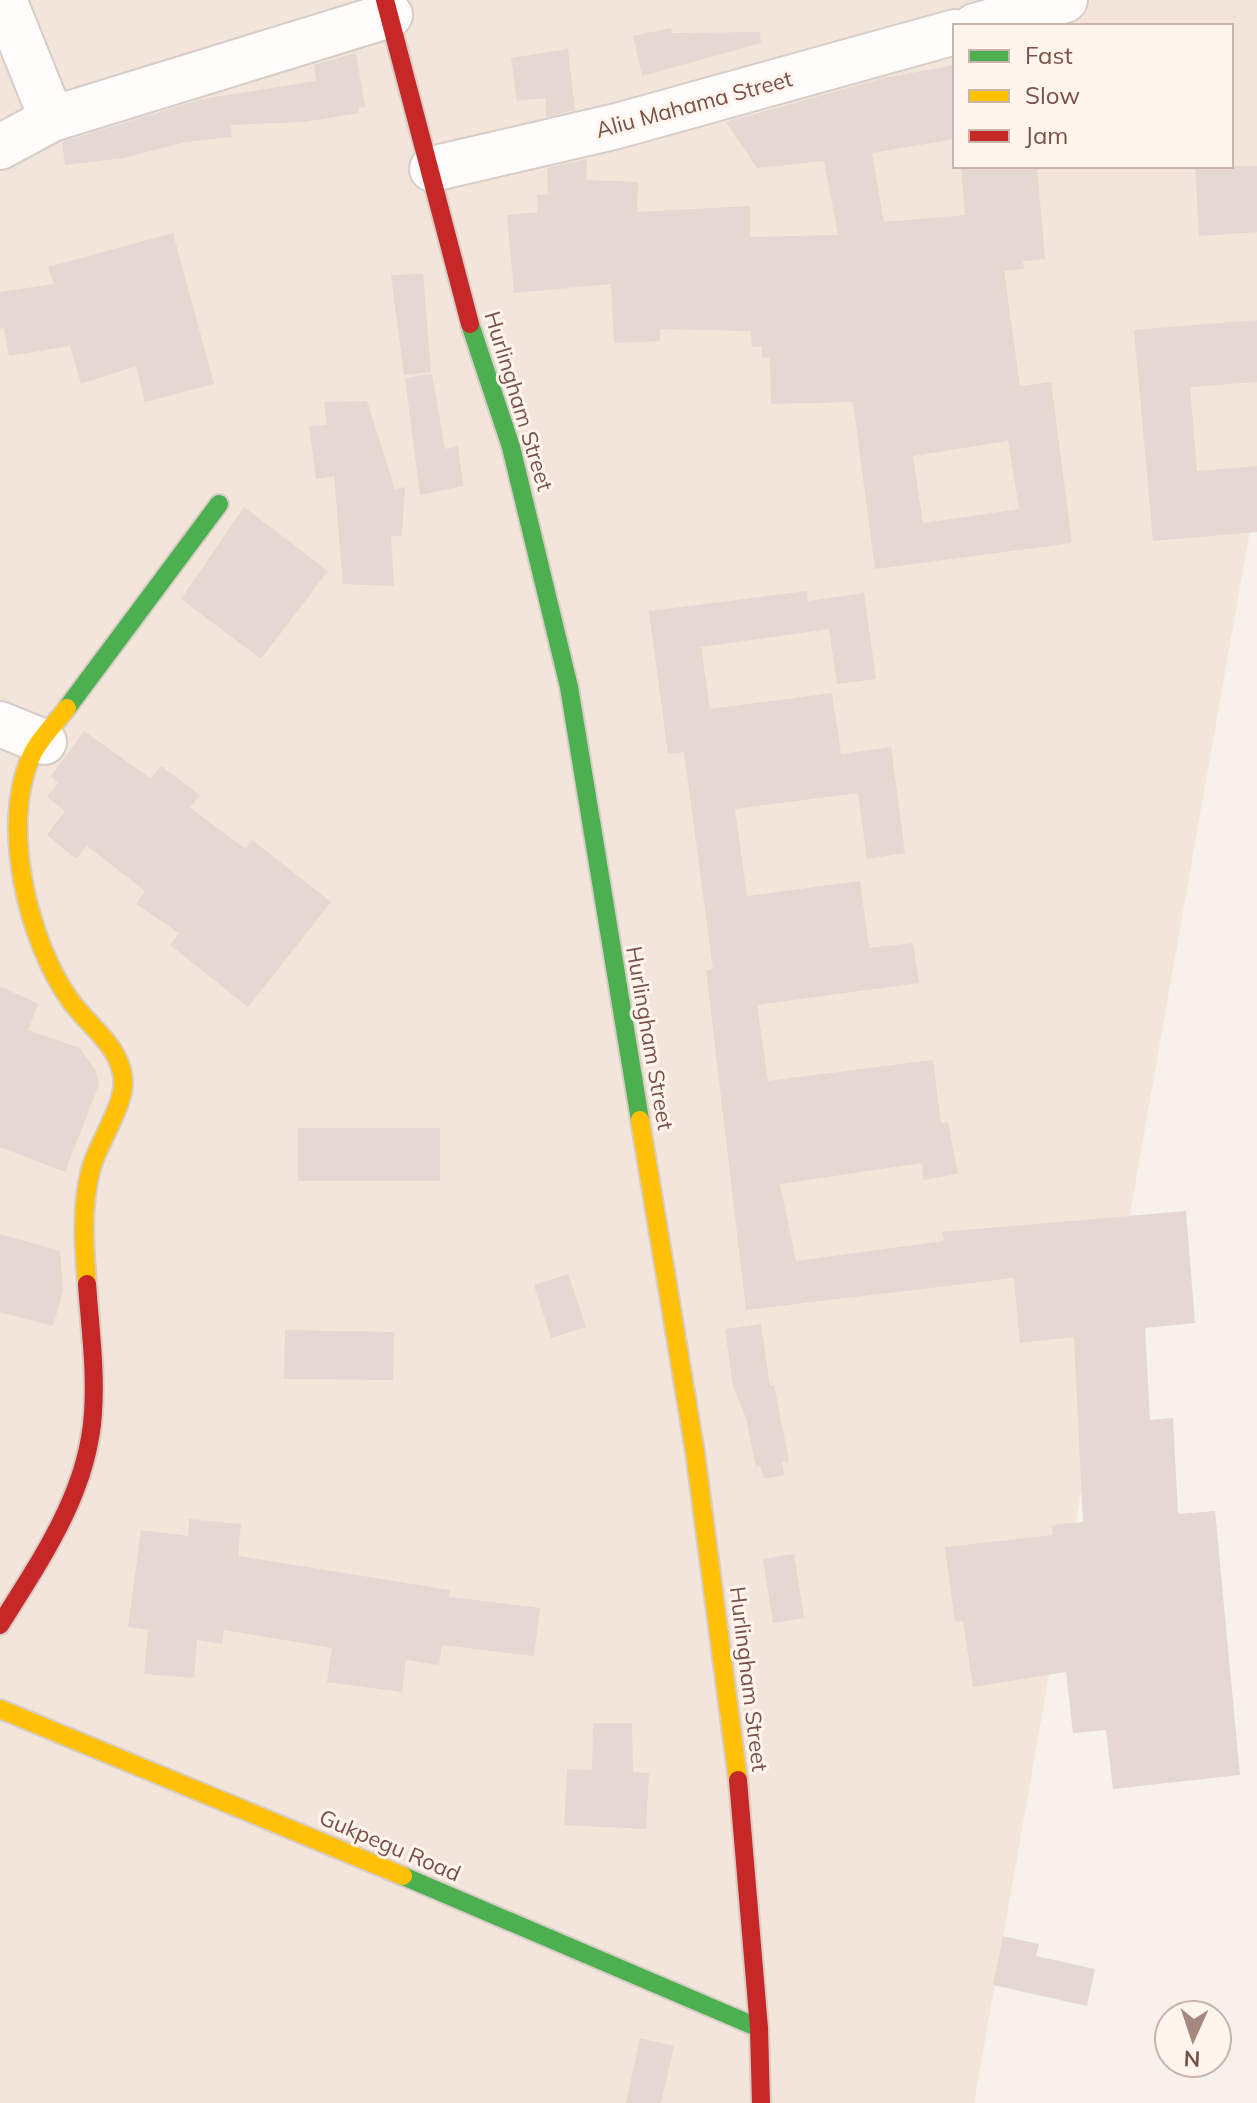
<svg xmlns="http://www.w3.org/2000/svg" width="1257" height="2103" viewBox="0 0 1257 2103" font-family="Mulish,sans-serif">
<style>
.residential{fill:#f4e5db;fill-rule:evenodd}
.building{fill:#e5d7d1;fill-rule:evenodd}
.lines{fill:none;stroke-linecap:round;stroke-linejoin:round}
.street-casing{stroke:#d6ccc8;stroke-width:48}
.fast-casing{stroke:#d8ccc7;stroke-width:22}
.slow-casing{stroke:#d8ccc7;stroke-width:22}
.jam-casing{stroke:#d8ccc7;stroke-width:22}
.street{stroke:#fefdfc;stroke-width:44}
.fast{stroke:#4caf50;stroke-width:18}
.slow{stroke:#ffc107;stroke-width:18}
.jam{stroke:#c62828;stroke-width:18}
.labels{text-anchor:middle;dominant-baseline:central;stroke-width:6;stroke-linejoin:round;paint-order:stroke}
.street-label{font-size:22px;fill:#795148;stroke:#fff5ed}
</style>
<rect width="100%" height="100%" fill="#f8f1eb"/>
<path class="residential" d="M 0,0 L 1257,0 L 1257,490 L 974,2103 L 0,2103 ZM 955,26 L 1231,26 L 1231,166 L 955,166 Z"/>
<path class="building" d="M 671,28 L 672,33 L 760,32 L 761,43 L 642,76 L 633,36 Z
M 568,49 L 575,110 L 546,117 L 546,98 L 517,101 L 511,58 Z
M 356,53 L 365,107 L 358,108 L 359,113 L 304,122 L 231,125 L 232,137 L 186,142 L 123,158 L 65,165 L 62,142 L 202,99 L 316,81 L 314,65 Z
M 955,65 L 955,139 L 872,153 L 884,222 L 965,215 L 961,166 L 1037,166 L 1045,259 L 1023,261 L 1024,269 L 1004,271 L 1020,386 L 1051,382 L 1072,543 L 875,569 L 853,402 L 771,404 L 770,357 L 762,358 L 762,346 L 752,347 L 751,331 L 660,329 L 660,341 L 614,343 L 611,284 L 514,293 L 507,215 L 538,212 L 537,195 L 548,194 L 547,168 L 587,159 L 586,180 L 638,182 L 637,212 L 750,206 L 750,237 L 838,235 L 824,161 L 757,168 L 726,122 L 884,78 ZM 1008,441 L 1019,509 L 923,523 L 913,456 Z
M 1195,166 L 1257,166 L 1257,232 L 1199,236 Z
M 173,233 L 214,384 L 145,402 L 136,366 L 81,384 L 70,346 L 9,356 L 4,328 L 0,329 L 0,292 L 54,284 L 48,267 Z
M 423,274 L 431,372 L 404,375 L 391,275 Z
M 1257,320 L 1257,382 L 1190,387 L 1197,471 L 1257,466 L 1257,532 L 1153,541 L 1134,330 Z
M 432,374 L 445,449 L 458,446 L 463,486 L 420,495 L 405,378 Z
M 367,401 L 395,489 L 405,487 L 402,536 L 391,536 L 394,586 L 343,584 L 334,476 L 316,479 L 309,426 L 327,425 L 324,402 Z
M 244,507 L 328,571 L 261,659 L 181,599 Z
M 807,591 L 808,601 L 864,593 L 876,679 L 837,684 L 829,629 L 701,647 L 710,709 L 832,693 L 841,754 L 891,747 L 905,853 L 867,859 L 858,793 L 735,809 L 747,896 L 860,881 L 869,948 L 913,943 L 919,983 L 757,1005 L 768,1081 L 933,1060 L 941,1123 L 948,1122 L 958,1174 L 923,1180 L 922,1163 L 780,1184 L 796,1261 L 944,1241 L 942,1232 L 1186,1211 L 1195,1323 L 1145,1328 L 1150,1420 L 1173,1418 L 1178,1514 L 1215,1511 L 1240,1775 L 1113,1789 L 1106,1730 L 1073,1733 L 1066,1672 L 973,1687 L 963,1621 L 955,1622 L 945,1547 L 1053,1535 L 1052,1525 L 1083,1522 L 1074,1337 L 1020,1343 L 1014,1278 L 746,1310 L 706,970 L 713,969 L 684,752 L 668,754 L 649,611 Z
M 84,731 L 151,779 L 161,766 L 200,795 L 190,808 L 246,849 L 252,840 L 331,902 L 248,1007 L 170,945 L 179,933 L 136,904 L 145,891 L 87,846 L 76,859 L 47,835 L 65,811 L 47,797 L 58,783 L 51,776 Z
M 0,986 L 38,1004 L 28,1030 L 80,1048 L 96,1071 L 99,1084 L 65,1172 L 0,1147 Z
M 298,1128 L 440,1128 L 440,1181 L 298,1181 Z
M 0,1234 L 60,1251 L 63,1291 L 53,1326 L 0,1312 Z
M 568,1274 L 586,1327 L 551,1338 L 534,1285 Z
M 761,1324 L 770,1386 L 774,1385 L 789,1461 L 782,1462 L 784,1475 L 764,1479 L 760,1466 L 756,1467 L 746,1418 L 733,1386 L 725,1329 Z
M 285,1330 L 394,1332 L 393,1380 L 284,1379 Z
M 189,1519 L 241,1524 L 238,1556 L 450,1590 L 449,1597 L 540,1608 L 534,1656 L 442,1645 L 439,1665 L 406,1660 L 402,1692 L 327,1682 L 332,1648 L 224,1630 L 222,1644 L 197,1640 L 194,1678 L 144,1674 L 148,1630 L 128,1627 L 141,1530 L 188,1536 Z
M 794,1554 L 804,1618 L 773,1623 L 763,1559 Z
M 593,1723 L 632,1723 L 633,1772 L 649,1773 L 646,1829 L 564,1825 L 567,1769 L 592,1770 Z
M 1003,1936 L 1039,1944 L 1036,1956 L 1095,1969 L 1087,2006 L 993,1985 Z
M 640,2038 L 674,2046 L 661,2103 L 626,2103 Z"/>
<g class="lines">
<g class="street-casing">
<path id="street" d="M 4,0 L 52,119
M 975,26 L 1065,0
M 0,147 L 52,119 L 390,15
M 432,169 L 617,126 L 955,32
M 0,724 L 44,742"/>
</g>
<g class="fast-casing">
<path id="fast" d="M 470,324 L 511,447 L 569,687 L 640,1120
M 67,708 L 219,504
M 403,1876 L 759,2028"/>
</g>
<g class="slow-casing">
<path id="slow" d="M 67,708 C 56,723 38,740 31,757 C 0,825 28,941 70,1000 C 88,1026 120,1045 123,1079 C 126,1103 98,1143 91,1169 C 81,1206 84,1246 87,1284
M 640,1120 L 695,1452 L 738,1780
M 0,1709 L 403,1876"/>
</g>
<g class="jam-casing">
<path id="jam" d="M 385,0 L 470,324
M 0,1625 C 41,1559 88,1493 93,1413 C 96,1370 90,1327 87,1284
M 738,1780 L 759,2028 L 761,2103"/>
</g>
<use href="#street" class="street"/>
<use href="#fast" class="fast"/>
<use href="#slow" class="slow"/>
<use href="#jam" class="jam"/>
</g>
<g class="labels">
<g class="street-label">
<text transform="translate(694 104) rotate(-15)">Aliu Mahama Street</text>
<text transform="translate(519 401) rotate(73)">Hurlingham Street</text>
<text transform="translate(650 1038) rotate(80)">Hurlingham Street</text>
<text transform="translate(749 1679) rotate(83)">Hurlingham Street</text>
<text transform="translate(390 1845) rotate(23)">Gukpegu Road</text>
</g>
</g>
<rect x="953" y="24" width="280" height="144" fill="#fff5ed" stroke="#c9b3ab" stroke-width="2"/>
<rect x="969" y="50" width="40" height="12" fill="#4caf50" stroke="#c9b3ab" stroke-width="2"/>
<text x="1025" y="64" font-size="24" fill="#795148">Fast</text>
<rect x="969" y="90" width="40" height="12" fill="#ffc107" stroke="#c9b3ab" stroke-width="2"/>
<text x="1025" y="104" font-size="24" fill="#795148">Slow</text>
<rect x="969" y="130" width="40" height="12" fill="#c62828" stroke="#c9b3ab" stroke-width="2"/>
<text x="1025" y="144" font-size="24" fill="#795148">Jam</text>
<g transform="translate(1193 2039) rotate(183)"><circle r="38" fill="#fff5ed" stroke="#c9b3ab" stroke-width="2"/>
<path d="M0-6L14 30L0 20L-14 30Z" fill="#a58981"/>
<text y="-12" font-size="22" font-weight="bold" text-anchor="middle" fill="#795148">N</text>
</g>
</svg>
